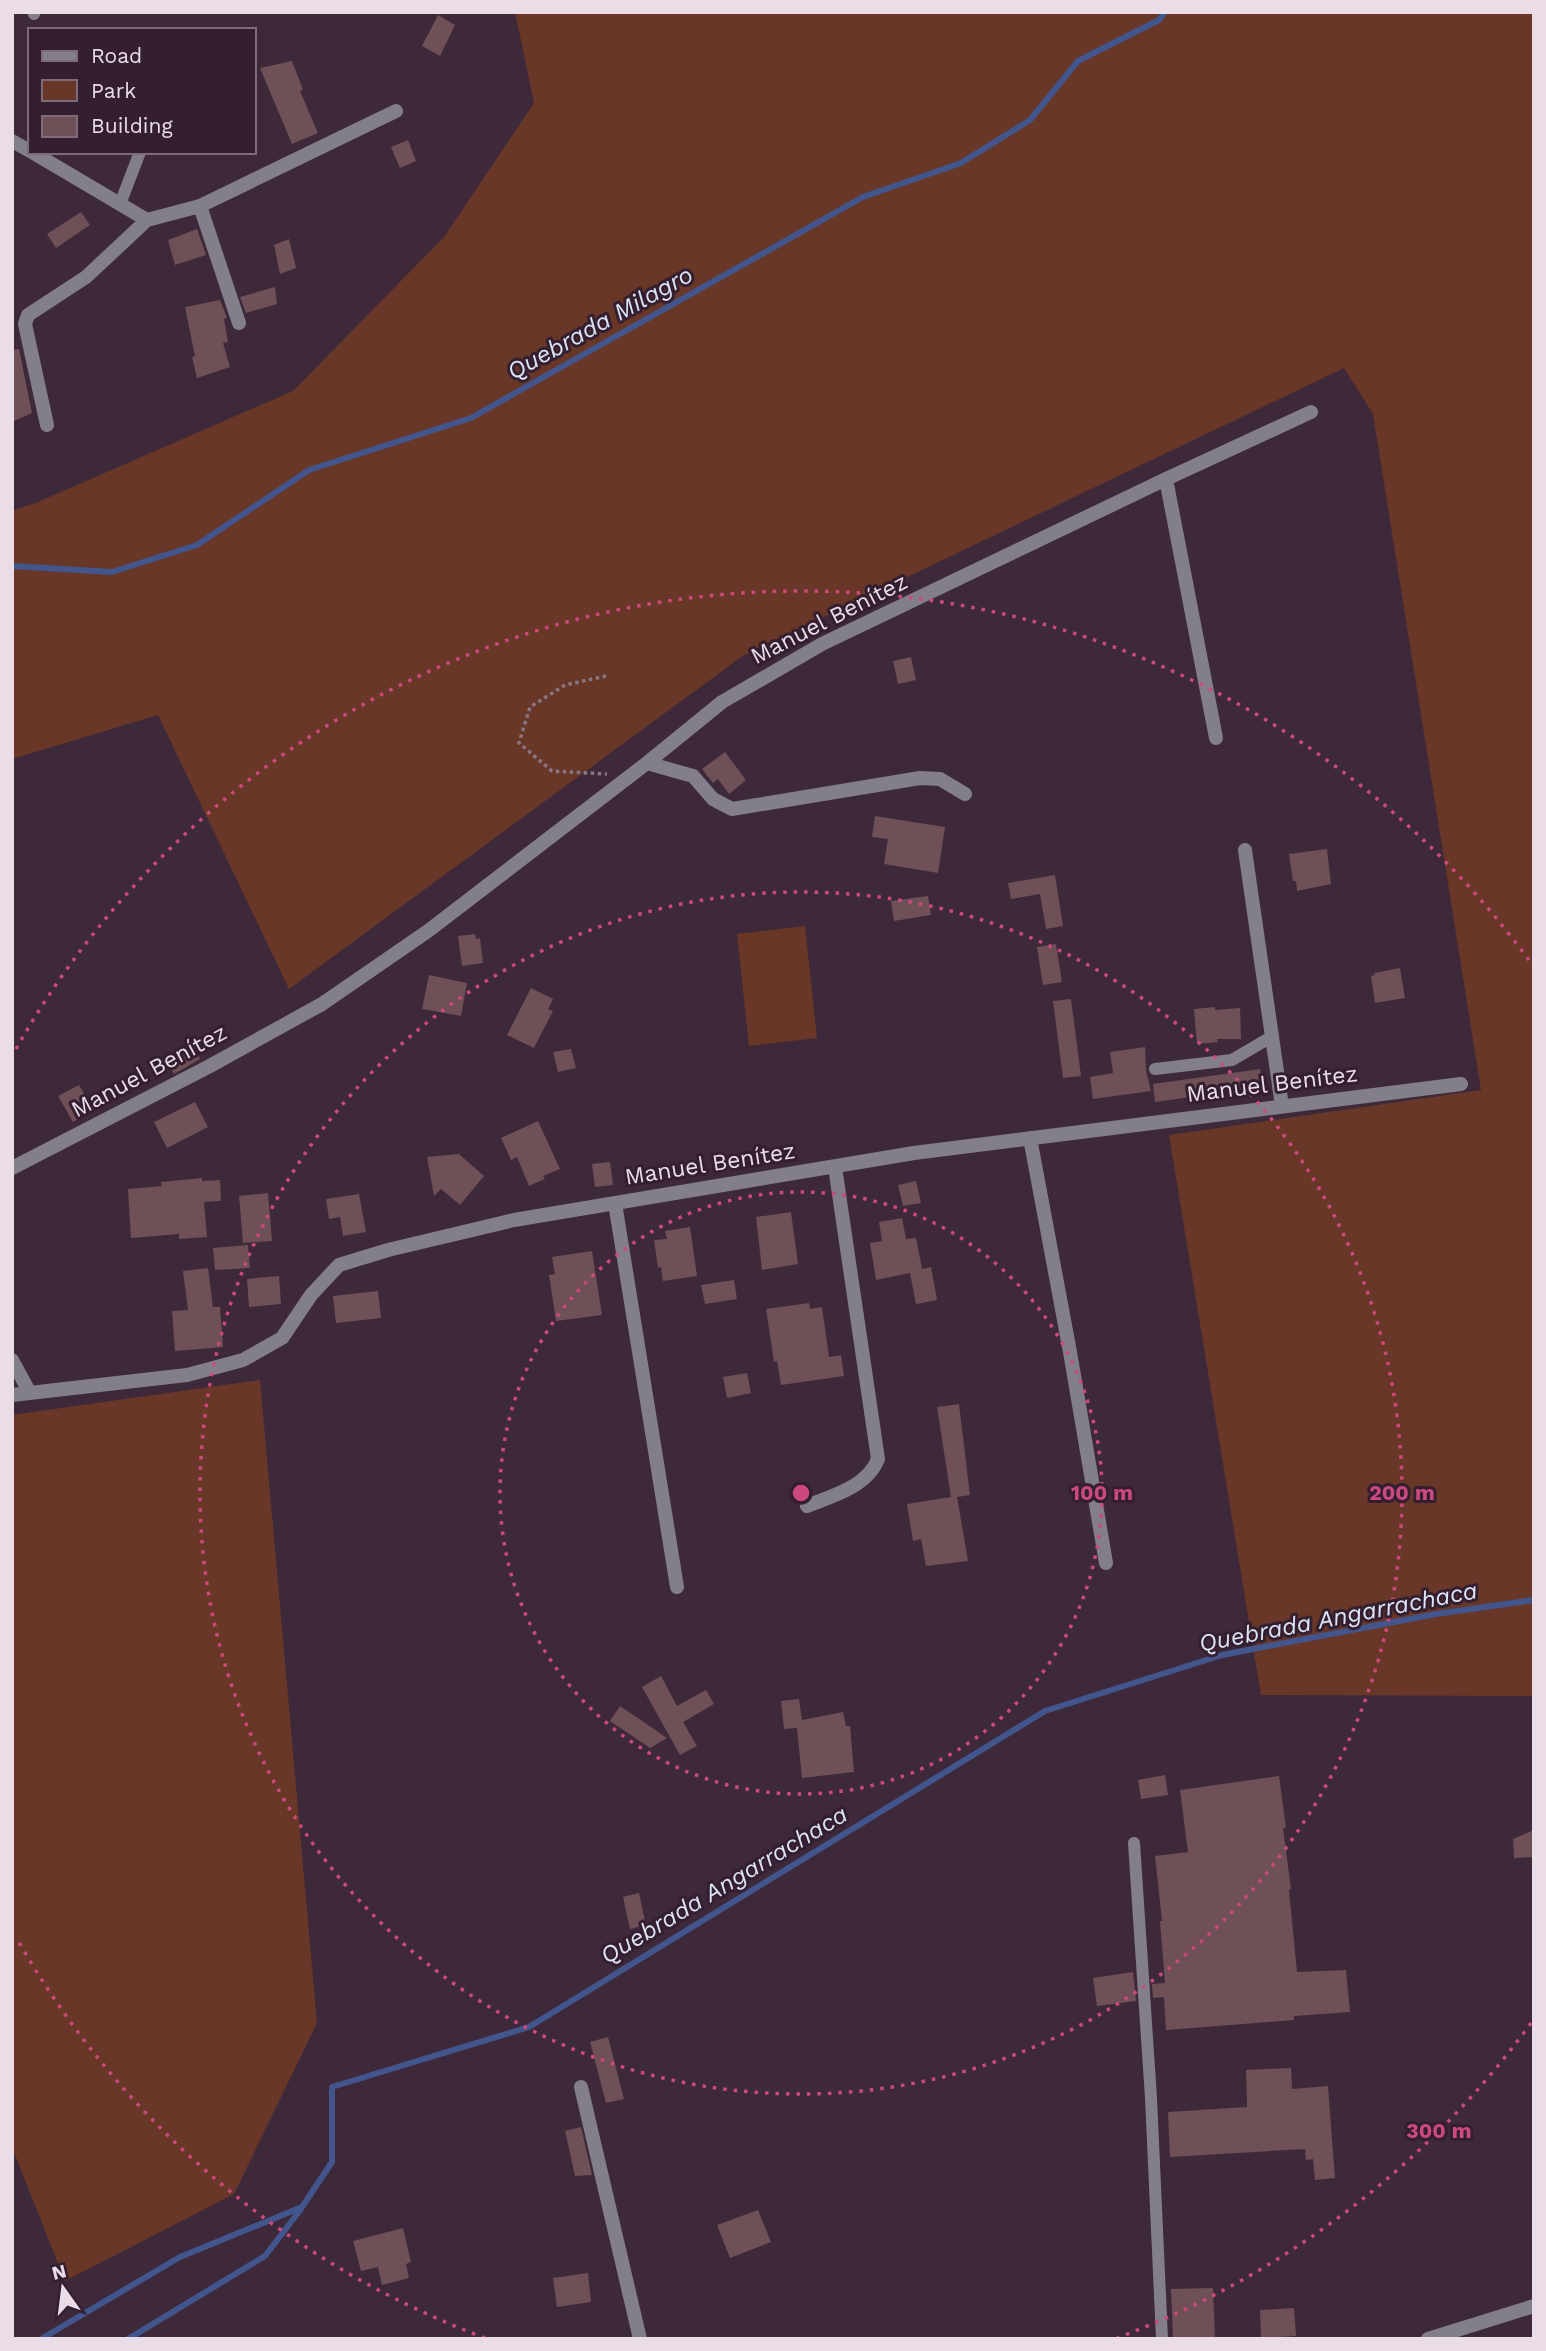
<svg xmlns="http://www.w3.org/2000/svg" width="1546" height="2351" viewBox="0 0 1546 2351" font-family="'Work Sans',sans-serif">
<style>
.green{fill:#683727}
.lines{fill:none;stroke-linecap:round;stroke-linejoin:round}
.stream{stroke:#42558c;stroke-width:6}
.building{fill:#6e5056}
.path{stroke:#887684;stroke-width:3.5;stroke-dasharray:3.5 3.5;stroke-linecap:butt}
.lane{stroke:#827e8a;stroke-width:12}
.street{stroke:#827e8a;stroke-width:14}
.ring{fill:none;stroke:#cc497e;stroke-width:3.5;stroke-dasharray:3.5 7}
.labels{text-anchor:middle;dominant-baseline:central;stroke-width:6;stroke-linejoin:round;paint-order:stroke}
.street-label{font-size:23px;fill:#ebdde8;stroke:#341f30}
.water-label{font-size:24px;font-style:italic;fill:#dde4f5;stroke:#341f30}
.centre{fill:#cc497e;stroke:#341f30;stroke-width:3.5}
.ring-label{font-size:21px;text-anchor:middle;font-weight:bold;fill:#cc497e;stroke:#341f30;stroke-width:6;stroke-linejoin:round;paint-order:stroke}
</style>
<rect width="100%" height="100%" fill="#3e293a"/>
<path class="green" d="M 515,12 L 1534,12 L 1534,1696 L 1261,1695 L 1169,1135 L 1481,1090 L 1373,414 L 1344,368 L 744,655 L 289,989 L 158,715 L 12,759 L 12,511 L 38,502 L 293,391 L 444,237 L 534,103 Z
M 805,926 L 817,1038 L 749,1046 L 737,934 Z
M 260,1380 L 317,2023 L 234,2194 L 65,2281 L 12,2147 L 12,1415 Z"/>
<g class="lines">
<path class="stream" d="M 12,566 L 112,572 L 197,545 L 309,470 L 471,418 L 863,197 L 961,163 L 1030,120 L 1078,61 L 1159,20 L 1165,12
M 41,2339 L 180,2257 L 302,2207 L 332,2162 L 332,2087 L 529,2027 L 1045,1711 L 1222,1655 L 1436,1614 L 1534,1600
M 128,2339 L 265,2256 L 301,2209"/>
</g>
<path class="building" d="M 438,15 L 455,25 L 440,56 L 422,46 Z
M 292,61 L 303,90 L 300,91 L 318,133 L 292,144 L 260,68 Z
M 408,140 L 416,161 L 400,168 L 391,147 Z
M 81,212 L 90,225 L 56,248 L 47,234 Z
M 197,229 L 206,255 L 175,265 L 168,240 Z
M 289,239 L 296,268 L 280,274 L 274,245 Z
M 275,287 L 277,304 L 246,313 L 240,297 Z
M 220,300 L 227,318 L 224,319 L 228,342 L 223,343 L 230,367 L 197,378 L 192,357 L 195,356 L 185,307 Z
M 19,349 L 32,413 L 12,422 L 12,350 Z
M 911,657 L 916,680 L 898,684 L 893,661 Z
M 725,752 L 746,780 L 729,794 L 718,779 L 713,783 L 702,769 Z
M 875,816 L 945,827 L 938,873 L 884,864 L 888,839 L 872,837 Z
M 1327,849 L 1331,884 L 1297,891 L 1296,881 L 1293,881 L 1289,854 Z
M 1055,875 L 1063,926 L 1046,929 L 1040,894 L 1011,899 L 1008,883 Z
M 928,896 L 931,915 L 894,921 L 891,901 Z
M 475,934 L 476,939 L 480,938 L 483,963 L 462,966 L 458,936 Z
M 1056,944 L 1062,982 L 1043,985 L 1037,947 Z
M 1400,968 L 1405,998 L 1375,1003 L 1371,976 L 1375,975 L 1374,973 Z
M 429,975 L 467,983 L 461,1016 L 422,1009 Z
M 531,988 L 553,999 L 548,1009 L 553,1011 L 534,1048 L 507,1035 Z
M 1071,999 L 1081,1076 L 1063,1078 L 1053,1001 Z
M 1215,1007 L 1215,1010 L 1240,1008 L 1241,1039 L 1217,1039 L 1218,1042 L 1197,1044 L 1194,1009 Z
M 193,1045 L 200,1059 L 174,1074 L 166,1060 Z
M 1145,1047 L 1146,1071 L 1151,1091 L 1093,1099 L 1090,1077 L 1113,1073 L 1110,1052 Z
M 571,1049 L 576,1068 L 558,1072 L 553,1052 Z
M 1260,1069 L 1263,1087 L 1155,1102 L 1153,1084 Z
M 79,1085 L 94,1110 L 73,1122 L 58,1096 Z
M 195,1102 L 208,1127 L 167,1148 L 154,1122 Z
M 538,1121 L 560,1169 L 543,1176 L 545,1179 L 529,1186 L 517,1157 L 511,1160 L 501,1138 Z
M 459,1154 L 484,1176 L 460,1205 L 441,1189 L 434,1196 L 427,1157 Z
M 610,1162 L 613,1185 L 595,1187 L 592,1164 Z
M 202,1178 L 202,1181 L 220,1180 L 221,1201 L 204,1202 L 207,1237 L 179,1239 L 179,1234 L 131,1238 L 128,1189 L 162,1186 L 161,1182 Z
M 916,1181 L 921,1203 L 903,1206 L 898,1185 Z
M 268,1193 L 272,1241 L 243,1243 L 239,1196 Z
M 359,1194 L 366,1232 L 343,1236 L 340,1217 L 329,1219 L 326,1199 Z
M 791,1212 L 798,1264 L 762,1270 L 756,1217 Z
M 902,1218 L 906,1239 L 916,1238 L 922,1269 L 931,1267 L 937,1300 L 916,1304 L 910,1273 L 876,1280 L 870,1243 L 882,1241 L 879,1222 Z
M 690,1227 L 697,1276 L 663,1281 L 661,1267 L 658,1268 L 654,1240 L 667,1239 L 665,1231 Z
M 248,1245 L 250,1268 L 215,1270 L 213,1248 Z
M 592,1251 L 602,1315 L 556,1321 L 549,1275 L 555,1274 L 552,1257 Z
M 208,1268 L 213,1307 L 220,1307 L 223,1347 L 175,1351 L 172,1311 L 188,1310 L 183,1271 Z
M 279,1276 L 281,1304 L 249,1307 L 247,1279 Z
M 734,1280 L 737,1299 L 705,1304 L 701,1285 Z
M 378,1291 L 381,1318 L 336,1323 L 333,1296 Z
M 809,1303 L 810,1309 L 822,1307 L 829,1357 L 841,1355 L 844,1376 L 781,1385 L 777,1361 L 774,1362 L 766,1309 Z
M 747,1373 L 751,1393 L 727,1398 L 723,1377 Z
M 959,1404 L 970,1495 L 957,1497 L 968,1561 L 926,1566 L 921,1539 L 913,1541 L 907,1504 L 951,1497 L 937,1407 Z
M 661,1676 L 677,1706 L 706,1690 L 714,1704 L 683,1722 L 697,1746 L 680,1755 L 642,1687 Z
M 799,1699 L 802,1720 L 843,1712 L 846,1726 L 850,1726 L 854,1772 L 802,1778 L 797,1728 L 784,1729 L 781,1701 Z
M 620,1706 L 667,1738 L 650,1748 L 610,1721 Z
M 1165,1775 L 1168,1795 L 1141,1799 L 1138,1780 Z
M 1279,1776 L 1286,1828 L 1283,1828 L 1291,1889 L 1289,1890 L 1297,1972 L 1346,1970 L 1350,2012 L 1294,2016 L 1294,2020 L 1166,2030 L 1164,1997 L 1153,1998 L 1152,1984 L 1165,1983 L 1160,1921 L 1162,1921 L 1155,1856 L 1188,1852 L 1180,1790 Z
M 1534,1830 L 1534,1857 L 1514,1858 L 1513,1839 Z
M 639,1893 L 646,1925 L 630,1929 L 623,1897 Z
M 1133,1972 L 1136,2001 L 1097,2006 L 1093,1978 Z
M 608,2037 L 624,2099 L 606,2103 L 590,2042 Z
M 1291,2068 L 1292,2089 L 1328,2086 L 1335,2178 L 1315,2180 L 1313,2159 L 1306,2160 L 1305,2149 L 1170,2157 L 1168,2112 L 1247,2107 L 1246,2070 Z
M 581,2127 L 592,2175 L 575,2176 L 565,2131 Z
M 758,2210 L 771,2242 L 730,2258 L 717,2225 Z
M 403,2228 L 411,2262 L 406,2264 L 409,2278 L 382,2285 L 378,2267 L 361,2271 L 353,2241 Z
M 588,2273 L 591,2302 L 557,2307 L 553,2278 Z
M 1213,2288 L 1215,2339 L 1173,2339 L 1171,2289 Z
M 1294,2308 L 1296,2336 L 1261,2338 L 1260,2310 Z"/>
<g class="lines">
<path class="path" d="M 606,676 L 565,685 L 530,707 L 519,743 L 552,771 L 607,774"/>
<path class="lane" d="M 33,12 L 34,14
M 120,204 L 140,152
M 1155,1069 L 1232,1060 L 1273,1036
M 1134,1843 L 1151,2098 L 1162,2339"/>
<path class="street" d="M 12,141 L 30,151
M 32,152 L 147,220
M 200,206 L 239,323
M 47,425 L 25,324 L 28,315 L 86,277 L 147,220 L 200,206 L 396,111
M 1166,479 L 1216,738
M 647,763 L 693,776 L 713,799 L 732,809 L 920,778 L 940,779 L 965,794
M 1245,850 L 1282,1106
M 1030,1138 L 1070,1352 L 1106,1563
M 12,1168 L 208,1067 L 322,1004 L 428,931 L 647,763 L 722,702 L 822,644 L 1166,479 L 1311,412
M 615,1203 L 677,1587
M 12,1360 L 30,1393
M 12,1395 L 187,1375 L 243,1360 L 282,1338 L 311,1295 L 339,1265 L 388,1250 L 514,1220 L 914,1153 L 1461,1084
M 807,1506 C 832,1496 867,1487 878,1459 L 835,1167
M 581,2087 L 640,2339
M 1428,2339 L 1534,2306"/>
</g>
<g class="ring">
<circle cx="801" cy="1493" r="301"/>
<circle cx="801" cy="1493" r="601"/>
<path d="M1531 2023A902 902 0 0 1 1117 2338M485 2338A902 902 0 0 1 16 1937M16 1049A902 902 0 0 1 1531 963"/>
</g>
<g class="labels">
<g class="street-label">
<text transform="translate(829 619) rotate(-27)">Manuel Benítez</text>
<text transform="translate(149 1071) rotate(-28)">Manuel Benítez</text>
<text transform="translate(1272 1084) rotate(-7)">Manuel Benítez</text>
<text transform="translate(710 1164) rotate(-9)">Manuel Benítez</text>
</g>
<g class="water-label">
<text transform="translate(600 323) rotate(-29)">Quebrada Milagro</text>
<text transform="translate(1338 1617) rotate(-11)">Quebrada Angarrachaca</text>
<text transform="translate(724 1885) rotate(-31)">Quebrada Angarrachaca</text>
</g>
</g>
<circle cx="801" cy="1493" r="10" class="centre"/>
<g class="ring-label">
<text x="1102" y="1500">100 m</text>
<text x="1402" y="1500">200 m</text>
<text x="1439" y="2138">300 m</text>
</g>
<rect width="1546" height="2351" fill="none" stroke="#ebdde8" stroke-width="28"/>
<rect x="28" y="28" width="228" height="126" fill="#341f30" stroke="#7d6b7a" stroke-width="2"/>
<rect x="42" y="51" width="35" height="10" fill="#827e8a" stroke="#7d6b7a" stroke-width="2"/>
<text x="91" y="63" font-size="21" fill="#ebdde8">Road</text>
<rect x="42" y="80" width="35" height="21" fill="#683727" stroke="#7d6b7a" stroke-width="2"/>
<text x="91" y="98" font-size="21" fill="#ebdde8">Park</text>
<rect x="42" y="116" width="35" height="21" fill="#6e5056" stroke="#7d6b7a" stroke-width="2"/>
<text x="91" y="133" font-size="21" fill="#ebdde8">Building</text>
<g transform="translate(63 2288) rotate(346)" stroke="#341f30" stroke-width="5" paint-order="stroke">
<path d="M0-5L12 26L0 18L-12 26Z" fill="#ebdde8"/>
<text y="-10" font-size="19" font-weight="bold" text-anchor="middle" fill="#ebdde8">N</text>
</g>
</svg>
